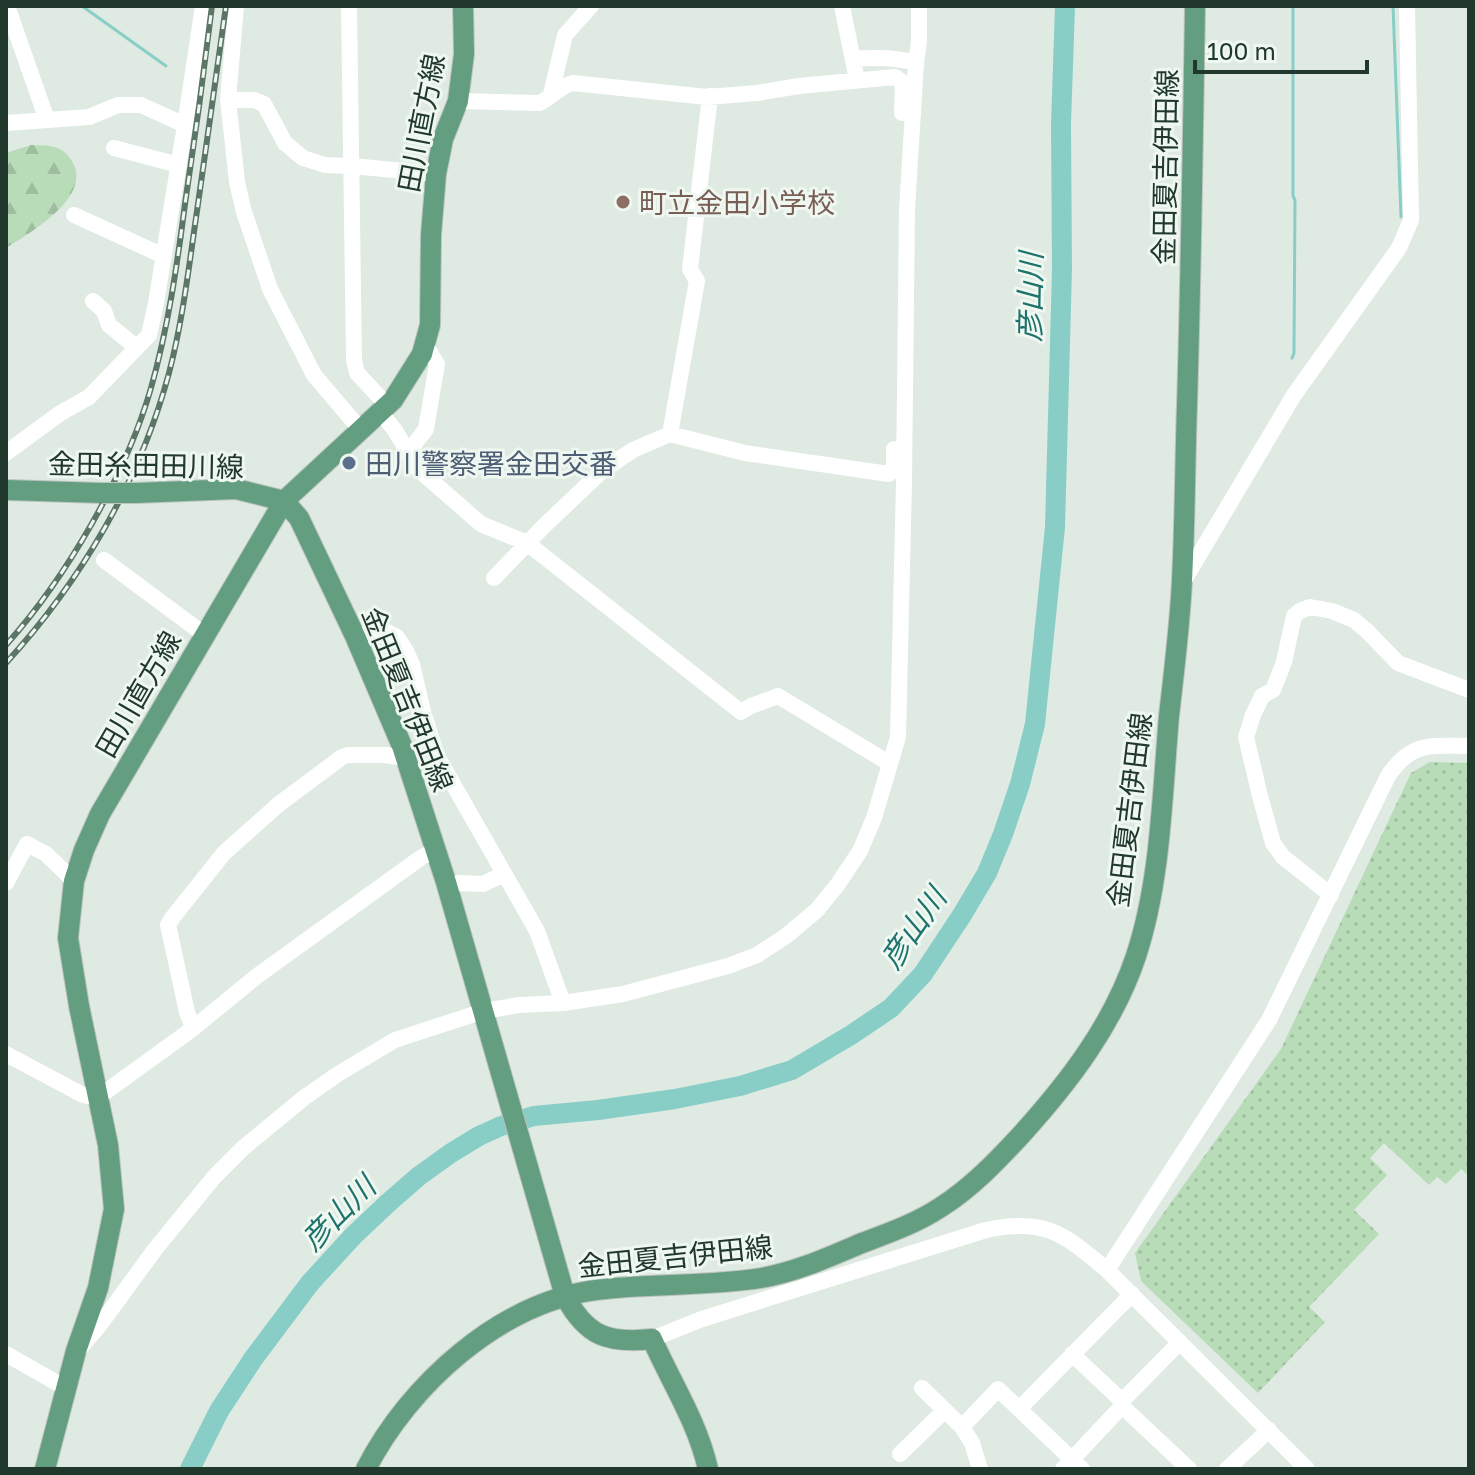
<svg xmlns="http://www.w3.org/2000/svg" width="1475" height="1475" viewBox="0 0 1475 1475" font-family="'Golos Text','Noto Sans JP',sans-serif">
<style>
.grass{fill:url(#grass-dots)}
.forest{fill:url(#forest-firs)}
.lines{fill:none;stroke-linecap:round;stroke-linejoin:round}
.stream{stroke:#88cec7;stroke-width:3}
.river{stroke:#88cec7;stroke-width:20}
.major-casing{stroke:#bcc4c0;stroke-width:22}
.minor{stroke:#fff;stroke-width:16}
.major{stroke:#649e80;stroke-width:20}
.rail-casing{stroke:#5b7567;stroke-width:6}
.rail{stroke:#eff7f1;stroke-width:3;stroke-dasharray:9;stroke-linecap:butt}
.major-bridge-casing{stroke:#bcc4c0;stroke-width:22;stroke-linecap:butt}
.major-bridge{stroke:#649e80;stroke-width:20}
.education-dot{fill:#8d6e63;stroke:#eff7f1;stroke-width:3}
.service-dot{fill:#5c6f8a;stroke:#eff7f1;stroke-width:3}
.labels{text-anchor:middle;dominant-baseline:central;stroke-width:6;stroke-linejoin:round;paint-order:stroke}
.street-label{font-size:28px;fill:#21392c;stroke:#eff7f1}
.education-label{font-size:28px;fill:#785e54;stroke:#eff7f1;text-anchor:start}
.service-label{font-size:28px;fill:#4e5e75;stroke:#eff7f1;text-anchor:start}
.water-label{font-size:30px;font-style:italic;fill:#1d736b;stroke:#eff7f1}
</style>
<defs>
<pattern id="grass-dots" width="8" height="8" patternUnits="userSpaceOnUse" patternTransform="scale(2)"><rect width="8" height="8" fill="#b8dbb8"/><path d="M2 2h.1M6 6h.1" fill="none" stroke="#9ebd9e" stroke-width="1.8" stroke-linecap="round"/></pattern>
<pattern id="forest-firs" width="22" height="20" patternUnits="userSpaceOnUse" patternTransform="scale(2)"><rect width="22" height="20" fill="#b8dbb8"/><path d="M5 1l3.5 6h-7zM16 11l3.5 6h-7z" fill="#9ebd9e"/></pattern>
</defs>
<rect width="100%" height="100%" fill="#dfeae2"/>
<path class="grass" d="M 1430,762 L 1469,763 L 1469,1176 L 1461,1169 L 1446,1184 L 1437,1177 L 1429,1185 L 1384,1143 L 1370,1158 L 1387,1175 L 1354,1210 L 1379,1234 L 1309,1307 L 1325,1322 L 1258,1393 L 1141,1281 L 1135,1253 L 1281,1049 L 1411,773 Z"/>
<path class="forest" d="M 31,145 C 50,146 64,144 74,165 C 89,199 30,233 6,248 L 6,153 Z"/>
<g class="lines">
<path class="stream" d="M 82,6 L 166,66
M 1393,6 L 1401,217
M 1292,358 L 1294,353 L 1295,200 L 1293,196 L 1293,6"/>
<path class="river" d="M 190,1469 L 219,1411 L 253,1359 L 310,1283 L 353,1236 L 388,1203 L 419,1176 L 451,1153 L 479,1136 L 501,1126 L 534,1116 L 598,1110 L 675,1099 L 740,1086 L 792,1070 L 851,1035 L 891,1008 L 923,974 L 962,915 L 987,873 L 1003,834 L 1020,784 L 1035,724 L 1055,527 L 1062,269 L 1061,124 L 1065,6"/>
<g class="major-casing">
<path id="major" d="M 6,490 L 102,493
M 136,493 L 236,489 L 284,501 L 299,518 L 355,636 L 402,746 L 446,882 L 565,1296 C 586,1336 608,1344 652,1339 C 672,1384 697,1421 708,1469
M 45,1469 L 76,1351 L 98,1288 L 114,1209 L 108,1145 L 79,1006 L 68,938 L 74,881 L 84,850 L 100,814 L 284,501 L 393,400 L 422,354 L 430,325 L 431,235 L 436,174 L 443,139 L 458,101 L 464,54 L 463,6
M 366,1469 C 409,1385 499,1303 596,1290 C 650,1283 706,1287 761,1278 C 796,1272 829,1257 862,1243 C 889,1233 917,1223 941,1207 C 971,1188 997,1161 1021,1135 C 1068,1083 1113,1025 1136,956 C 1161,880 1162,796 1169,716 C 1174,671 1180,625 1182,580 C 1185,522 1185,463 1187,405 C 1191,272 1193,139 1195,6"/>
</g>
<path class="minor" d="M 7,6 L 47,120
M 236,6 L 228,100 L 237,182 L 244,212 L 270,289 L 314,375 L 360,429
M 349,6 L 354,360 L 357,373 L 387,405
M 842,6 L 857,80
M 853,59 C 874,57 895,57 916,63
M 551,94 L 565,35 L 591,6
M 228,100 L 254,100 L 264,104 L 285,143 L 303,158 L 325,165 L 352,166 L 436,174
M 458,101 L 539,103 C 552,98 559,86 573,83 L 707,97 L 757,93 L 799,86 L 895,77 L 903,83 L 902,113
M 6,123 L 89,117 L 118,105 L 141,105 L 185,125
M 114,148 L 179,165
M 74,215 L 164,256
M 93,301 L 104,311 L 109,325 L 136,347
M 380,412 L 394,429 L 419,470 L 481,524 L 527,543 L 741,712 L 751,706 L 778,696 L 889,763
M 670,434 L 697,281 L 690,269 L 710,96
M 407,450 L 413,446 L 426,429 L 437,364 L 425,344
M 6,453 L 59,414 L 89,397 L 149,335 L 156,303 L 185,125 L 203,6
M 104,560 L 205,635
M 494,578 L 543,527 L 603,470 L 633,450 L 670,434 L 745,453 L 889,474 L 894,468 L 894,449
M 1183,582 L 1294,395 L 1399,248 L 1411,220 L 1407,6
M 355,636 L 387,632 L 397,637 L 406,651 L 412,664 L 423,712 L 437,756 L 537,931 L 563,1003
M 6,883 L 27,844 L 46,854 L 74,881
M 447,886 L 458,883 L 483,884 L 504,874
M 1331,895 L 1283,857 L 1273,843 L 1260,796 L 1246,737 L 1253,715 L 1262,696 L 1273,690 L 1284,662 L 1294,616 L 1300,611 L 1310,607 L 1332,611 L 1354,620 L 1368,632 L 1398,663 L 1469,690
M 193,1028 L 187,1012 L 168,925 L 173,917 L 224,853 L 279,804 L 342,757 L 348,755 L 385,755 L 405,758
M 6,1054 L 83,1095 L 97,1098 L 191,1030 L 257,976 L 419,859 L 434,850
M 1107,1270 L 1269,1020 L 1388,776 C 1412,741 1430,746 1469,746
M 652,1339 L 702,1319 L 986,1230 C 1045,1217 1064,1234 1107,1270 L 1307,1469
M 80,1348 L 99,1326 L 156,1248 L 215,1176 L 243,1148 L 305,1097 L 338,1074 L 395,1040 L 484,1011 L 519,1005 L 563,1003 L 623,994 L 728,966 L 757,955 L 786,936 L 817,910 L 838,884 L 860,851 L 874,818 L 898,737 L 904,482 L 907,209 L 916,63 L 919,41 L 919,6
M 6,1354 L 66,1388
M 1072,1354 L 1122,1401 L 1122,1406
M 922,1388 L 962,1427 L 972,1443 L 980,1469
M 1122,1401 L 1180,1342
M 1019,1409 L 1132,1294
M 962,1427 L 998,1389 L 1082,1469
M 900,1454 L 945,1410
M 1063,1469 L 1122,1406 L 1189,1469
M 1227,1469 L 1269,1430"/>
<use href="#major" class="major"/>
<g class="rail-casing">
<path id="rail" d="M 6,645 C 66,578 126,475 151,388 C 168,328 177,266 185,204 C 195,138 204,72 212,6
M 6,663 C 81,581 140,481 169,373 C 183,320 189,265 197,211 C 207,143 216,74 226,6"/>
</g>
<use href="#rail" class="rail"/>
<g class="major-bridge-casing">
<path id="major-bridge" d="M 102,493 L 136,493"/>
</g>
<use href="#major-bridge" class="major-bridge"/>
</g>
<circle class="education-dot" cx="623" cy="202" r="8"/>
<circle class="service-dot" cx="349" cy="463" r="8"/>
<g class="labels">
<g class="street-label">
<text transform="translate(421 123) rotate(-79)">田川直方線</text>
<text transform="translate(1165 167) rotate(-89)">金田夏吉伊田線</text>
<text transform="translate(146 465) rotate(1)">金田糸田田川線</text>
<text transform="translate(138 694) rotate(-60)">田川直方線</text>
<text transform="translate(408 699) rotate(68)">金田夏吉伊田線</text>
<text transform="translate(1129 810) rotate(-83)">金田夏吉伊田線</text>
<text transform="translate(675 1256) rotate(-6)">金田夏吉伊田線</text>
</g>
<g class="education-label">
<text x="639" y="202">町立金田小学校</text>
</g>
<g class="service-label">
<text x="365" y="463">田川警察署金田交番</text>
</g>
<g class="water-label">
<text transform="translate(1030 297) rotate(-89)">彦山川</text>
<text transform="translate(913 928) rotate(-55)">彦山川</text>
<text transform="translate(338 1213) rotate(-45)">彦山川</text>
</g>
</g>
<rect width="1475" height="1475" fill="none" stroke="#21392c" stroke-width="16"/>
<path d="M1195 60v12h172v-12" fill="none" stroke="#21392c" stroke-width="4"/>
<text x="1207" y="60" font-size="24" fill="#21392c" stroke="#eff7f1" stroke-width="6" paint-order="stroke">100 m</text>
</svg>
